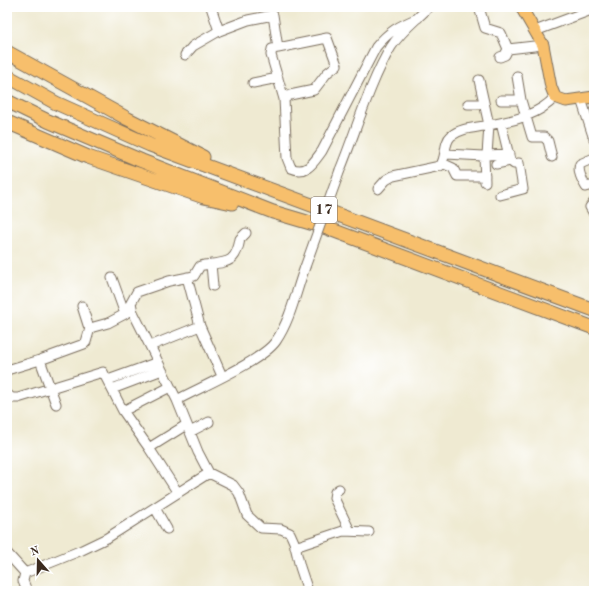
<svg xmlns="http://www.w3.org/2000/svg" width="601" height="598" viewBox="0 0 601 598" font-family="'Old Standard TT',serif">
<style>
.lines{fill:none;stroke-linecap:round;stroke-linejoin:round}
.minor-casing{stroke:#7a6d5d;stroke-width:11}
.major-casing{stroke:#7a6d5d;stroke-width:13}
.highway-casing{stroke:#7a6d5d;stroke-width:15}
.minor{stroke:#fff;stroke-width:9}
.major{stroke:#f7bf6c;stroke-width:11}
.highway{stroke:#f7bf6c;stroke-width:13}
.minor-bridge-casing{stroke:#7a6d5d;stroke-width:11;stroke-linecap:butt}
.minor-bridge{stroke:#fff;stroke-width:9}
.labels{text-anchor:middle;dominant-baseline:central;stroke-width:3.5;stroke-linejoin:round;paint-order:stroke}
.shield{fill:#fff;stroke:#766a62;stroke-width:1}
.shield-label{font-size:15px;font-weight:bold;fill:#3b2a1e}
</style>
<rect width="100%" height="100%" fill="#fff"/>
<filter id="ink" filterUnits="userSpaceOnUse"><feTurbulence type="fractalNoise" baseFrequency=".025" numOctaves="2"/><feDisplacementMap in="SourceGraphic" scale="8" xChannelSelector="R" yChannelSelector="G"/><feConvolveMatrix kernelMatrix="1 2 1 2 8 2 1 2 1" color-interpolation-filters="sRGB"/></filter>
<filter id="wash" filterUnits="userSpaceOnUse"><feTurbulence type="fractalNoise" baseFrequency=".012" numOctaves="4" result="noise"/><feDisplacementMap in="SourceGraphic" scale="16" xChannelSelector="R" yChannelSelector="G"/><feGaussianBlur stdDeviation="0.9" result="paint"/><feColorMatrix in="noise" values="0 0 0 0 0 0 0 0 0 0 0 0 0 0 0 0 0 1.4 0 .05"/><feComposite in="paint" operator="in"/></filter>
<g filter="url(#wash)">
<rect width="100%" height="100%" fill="#efead2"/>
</g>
<g filter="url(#ink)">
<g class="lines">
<g class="minor-casing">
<path id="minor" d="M 211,7 L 219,31 L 248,20 L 273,15 L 278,48 L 272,49 L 271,55 L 284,99 L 287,158 L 291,168 C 307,175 313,163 322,151 L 376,47 C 389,31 399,26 418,18
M 479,7 L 485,28 L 501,33 L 508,49
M 535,31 L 594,9
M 278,48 L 327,38 L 337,65 L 327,73 L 314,90 L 290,95 L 284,99
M 185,55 L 193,46 L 219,31
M 500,57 L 505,55 L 508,49 L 543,45
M 517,76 L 521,100 L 532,137 L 544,137 L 548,141 L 552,157
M 479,80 L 489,125 L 487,155 L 509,154
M 253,83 L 278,78
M 581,99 L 594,139
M 501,100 L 521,100
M 468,104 L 484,104
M 501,123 L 510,160
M 446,154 L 484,156 L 485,182
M 594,158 L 580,164 C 577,171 582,180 586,187 L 594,185
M 442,163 L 453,168 L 457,176 L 485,176
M 496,164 L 510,161 L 514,164 L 519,163 L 523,189 L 500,195
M 340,170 C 356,131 370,82 391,47 C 401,31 416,20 429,7
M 378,189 L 386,180 L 393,176 L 440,166 C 447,158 443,143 451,136 C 462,127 477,128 489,125 C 513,121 539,115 555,97
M 594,202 L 590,207 L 594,214
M 211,264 L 213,286
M 187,277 L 200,326 L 222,376
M 112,278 L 125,314
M 131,303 L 133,312 L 177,400 L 198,452 L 209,473 L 233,485 L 239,493 L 247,515 L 261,528 L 281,529 L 290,533 L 294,542 L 300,567 L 308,591
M 82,306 L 88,325 L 90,328
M 90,328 L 108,323 L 125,314 L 137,292 L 169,281 L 194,276 L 200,266 L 204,265 C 227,262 236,264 240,239 L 246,233
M 150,346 L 200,326
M 7,370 L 40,360
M 108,380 L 158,362
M 112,389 L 162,370
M 7,394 L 12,398 L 18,398 L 103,372 L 123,411 L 149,448
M 177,400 C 201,387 262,361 276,341 C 291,319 296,291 305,267
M 56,404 L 40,360 L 84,344 L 86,342 L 90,328
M 123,411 L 170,387
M 190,432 L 209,422
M 339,489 L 335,492 L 334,498 L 350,531
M 178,493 L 149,448 L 186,425
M 155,508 L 167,529
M 295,547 L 343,531 L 369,532
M 7,553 L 25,573 L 23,581 L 27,591
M 25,573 L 82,550 L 107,538 L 209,473"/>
</g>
<g class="major-casing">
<path id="major" d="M 521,7 L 543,45 L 551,87 L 555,97 L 566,101 L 594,97"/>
</g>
<g class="highway-casing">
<path id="highway" d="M 7,52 L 128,119 L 203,157
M 7,76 L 56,103 L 150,145 L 594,310
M 7,101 L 48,121 L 142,161 L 273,212 L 324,227 L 594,328
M 7,122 L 88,157 L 204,197 L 232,203"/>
</g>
<use href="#minor" class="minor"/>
<use href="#major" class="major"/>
<use href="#highway" class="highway"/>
<g class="minor-bridge-casing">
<path id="minor-bridge" d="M 305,267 L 340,170"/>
</g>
<use href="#minor-bridge" class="minor-bridge"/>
</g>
</g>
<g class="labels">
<rect class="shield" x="311" y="197" width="26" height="26" rx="3"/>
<g class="shield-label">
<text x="324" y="210">17</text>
</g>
</g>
<rect width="601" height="598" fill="none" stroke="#fff" stroke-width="24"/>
<g transform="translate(38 560) rotate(340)" stroke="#ffffff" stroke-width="3" paint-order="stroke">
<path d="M0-3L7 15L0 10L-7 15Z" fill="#3b2a1e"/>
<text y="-6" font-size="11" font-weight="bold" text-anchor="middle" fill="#3b2a1e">N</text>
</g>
</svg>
